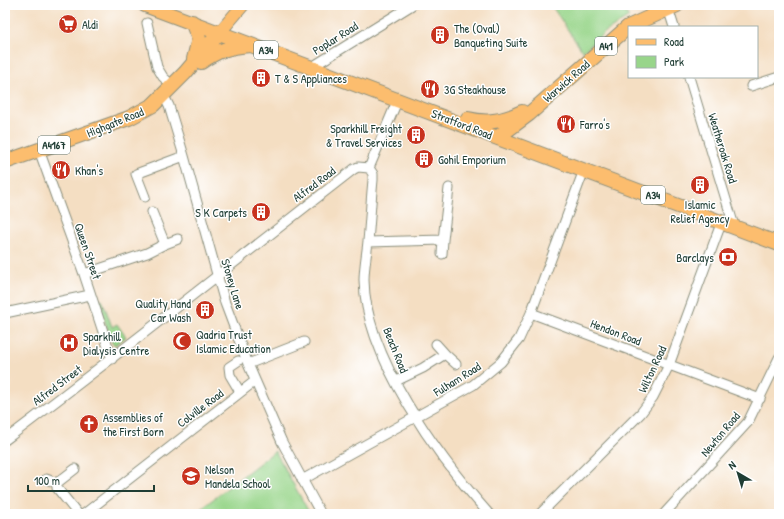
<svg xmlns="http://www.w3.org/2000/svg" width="784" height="519" viewBox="0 0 784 519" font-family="'Patrick Hand',sans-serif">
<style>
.green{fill:#98d58a;stroke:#5c895f}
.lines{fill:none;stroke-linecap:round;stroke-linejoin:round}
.minor-casing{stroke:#8a8e7b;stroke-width:11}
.major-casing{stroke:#8a8e7b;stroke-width:14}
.highway-casing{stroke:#8a8e7b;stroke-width:16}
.minor{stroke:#fff;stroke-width:9}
.major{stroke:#fcbd6e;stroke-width:12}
.highway{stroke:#fcbd6e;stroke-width:14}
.labels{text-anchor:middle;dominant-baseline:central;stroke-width:3;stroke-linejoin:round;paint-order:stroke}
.shield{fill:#fff;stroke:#627771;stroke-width:1}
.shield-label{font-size:11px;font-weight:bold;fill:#1f3d34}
.poi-label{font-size:12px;fill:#1f3d34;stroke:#fff;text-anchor:start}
.street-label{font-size:12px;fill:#1f3d34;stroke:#fff}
</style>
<rect width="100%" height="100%" fill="#fff"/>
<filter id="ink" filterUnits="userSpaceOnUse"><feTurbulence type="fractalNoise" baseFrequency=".025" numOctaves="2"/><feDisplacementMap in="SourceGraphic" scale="8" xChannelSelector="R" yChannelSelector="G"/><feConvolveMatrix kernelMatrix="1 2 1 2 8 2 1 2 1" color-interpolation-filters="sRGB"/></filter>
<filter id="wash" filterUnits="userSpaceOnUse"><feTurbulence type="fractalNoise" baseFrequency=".012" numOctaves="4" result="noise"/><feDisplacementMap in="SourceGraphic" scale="16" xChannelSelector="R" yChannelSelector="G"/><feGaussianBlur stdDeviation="0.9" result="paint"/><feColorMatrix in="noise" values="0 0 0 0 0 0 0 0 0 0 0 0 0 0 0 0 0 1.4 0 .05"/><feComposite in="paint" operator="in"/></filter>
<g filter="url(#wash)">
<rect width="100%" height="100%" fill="#f4dec2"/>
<path class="green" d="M 551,5 L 620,5 L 629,17 L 604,33 L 583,52 Z
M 102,299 L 112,327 L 117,324 L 126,337 L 115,345 L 112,343 L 98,300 Z
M 275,451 L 310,514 L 194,514 Z"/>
</g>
<g filter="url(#ink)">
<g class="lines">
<g class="minor-casing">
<path id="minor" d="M 667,5 L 674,27
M 147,23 L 157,67 L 163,77 L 173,86
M 312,67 L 412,5
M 689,77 L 734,226
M 751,86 L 779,77
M 164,96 L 169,106 L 184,156 L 225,303 L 248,364 L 282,442 L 321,514
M 39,150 L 84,274 L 112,359
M 369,168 L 373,174 L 373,180 C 371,200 370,220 368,241 C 367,253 364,267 364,280 C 365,357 439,458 489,514
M 369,168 L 398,99
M 145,197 L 136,174 L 184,156
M 368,242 L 443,240 L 449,188
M 165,244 L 178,239
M 442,254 L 443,240
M 84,274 L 147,253 L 165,244 L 152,212
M 5,313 L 90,295
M 531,313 L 760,399
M 445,354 L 456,364
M 238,361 L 229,367 L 230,375 L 240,392
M 248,364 L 304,342
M 396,381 L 423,368 L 445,354 L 436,344
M 5,440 C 123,351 238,259 354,169 L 358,167 L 369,168
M 75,469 L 57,483 L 57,488 L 78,514
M 46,479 L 57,483
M 302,480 L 473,385 L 501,362 L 519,339 L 531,313 L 584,170
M 5,509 L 8,514
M 84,514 L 255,381
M 540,514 L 641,413 L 653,397 L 669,365 L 722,221
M 664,514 L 748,422 L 779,358"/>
</g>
<g class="major-casing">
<path id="major" d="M 220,32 L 243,5"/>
</g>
<g class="highway-casing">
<path id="highway" d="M 145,5 L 779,244
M 192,22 L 199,39 L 194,59
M 201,62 C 219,50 228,47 250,45
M 468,119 C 488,124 504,121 522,112
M 498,137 L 529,114 L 628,27 L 677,5
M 5,162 L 129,118 L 153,105 L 185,73 L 220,32"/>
</g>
<use href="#minor" class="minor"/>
<use href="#major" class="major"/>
<use href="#highway" class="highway"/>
</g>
</g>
<defs>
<g id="supermarket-disc" transform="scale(1)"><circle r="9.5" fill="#c8321e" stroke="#fff"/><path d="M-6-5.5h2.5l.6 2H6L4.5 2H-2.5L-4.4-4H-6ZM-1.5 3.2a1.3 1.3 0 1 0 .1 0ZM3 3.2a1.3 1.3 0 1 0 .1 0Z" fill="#fff"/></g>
<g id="building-disc" transform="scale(1)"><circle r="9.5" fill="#c8321e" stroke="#fff"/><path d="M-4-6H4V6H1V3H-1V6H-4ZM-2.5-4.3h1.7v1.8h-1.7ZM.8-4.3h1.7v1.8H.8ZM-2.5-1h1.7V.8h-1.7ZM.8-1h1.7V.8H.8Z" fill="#fff"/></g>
<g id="restaurant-disc" transform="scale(1)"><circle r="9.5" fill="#c8321e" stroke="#fff"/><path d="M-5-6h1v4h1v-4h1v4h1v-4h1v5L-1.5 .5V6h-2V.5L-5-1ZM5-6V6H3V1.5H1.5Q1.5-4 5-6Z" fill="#fff"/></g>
<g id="bank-disc" transform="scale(1)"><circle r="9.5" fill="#c8321e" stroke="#fff"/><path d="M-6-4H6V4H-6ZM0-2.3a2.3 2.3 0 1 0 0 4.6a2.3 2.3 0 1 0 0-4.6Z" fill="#fff"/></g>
<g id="mosque-disc" transform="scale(1)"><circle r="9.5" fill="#c8321e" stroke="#fff"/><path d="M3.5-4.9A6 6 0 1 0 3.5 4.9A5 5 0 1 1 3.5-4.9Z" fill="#fff"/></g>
<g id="hospital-disc" transform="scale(1)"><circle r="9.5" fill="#c8321e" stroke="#fff"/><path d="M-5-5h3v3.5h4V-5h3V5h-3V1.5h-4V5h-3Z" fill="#fff"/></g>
<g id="church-disc" transform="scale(1)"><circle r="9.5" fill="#c8321e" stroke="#fff"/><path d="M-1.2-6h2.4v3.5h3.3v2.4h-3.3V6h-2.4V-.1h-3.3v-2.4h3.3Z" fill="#fff"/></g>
<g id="school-disc" transform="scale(1)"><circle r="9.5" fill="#c8321e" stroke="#fff"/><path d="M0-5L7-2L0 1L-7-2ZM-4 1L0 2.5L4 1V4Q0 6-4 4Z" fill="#fff"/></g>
</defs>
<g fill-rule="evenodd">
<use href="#supermarket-disc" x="68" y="24"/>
<use href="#building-disc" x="440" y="35"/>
<use href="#building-disc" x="261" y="78"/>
<use href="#restaurant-disc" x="430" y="89"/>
<use href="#restaurant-disc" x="566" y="124"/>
<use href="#building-disc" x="416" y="135"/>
<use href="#building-disc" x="424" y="159"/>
<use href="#restaurant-disc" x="61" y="170"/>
<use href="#building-disc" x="700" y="185"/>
<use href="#building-disc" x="261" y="212"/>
<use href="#bank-disc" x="728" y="257"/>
<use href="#building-disc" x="205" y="310"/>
<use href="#mosque-disc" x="182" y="341"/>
<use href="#hospital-disc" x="69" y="343"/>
<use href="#church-disc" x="89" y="424"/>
<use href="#school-disc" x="191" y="476"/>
</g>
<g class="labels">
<g class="shield">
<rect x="595" y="37" width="22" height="18" rx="3"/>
<rect x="254" y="41" width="24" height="18" rx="3"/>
<rect x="38" y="136" width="32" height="18" rx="3"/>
<rect x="641" y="186" width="24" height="18" rx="3"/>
</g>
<g class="shield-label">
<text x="606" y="46">A41</text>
<text x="266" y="50">A34</text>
<text x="54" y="145">A4167</text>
<text x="653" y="195">A34</text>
</g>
<g class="poi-label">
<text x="82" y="24">Aldi</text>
<text x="454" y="28">The (Oval)<tspan x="454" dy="14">Banqueting Suite</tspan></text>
<text x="275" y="78">T &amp; S Appliances</text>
<text x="444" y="89">3G Steakhouse</text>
<text x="580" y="124">Farro's</text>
<text x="402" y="128" text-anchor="end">Sparkhill Freight<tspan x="402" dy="14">&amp; Travel Services</tspan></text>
<text x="438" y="159">Gohil Emporium</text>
<text x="75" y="170">Khan's</text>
<text x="700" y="204" text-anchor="middle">Islamic<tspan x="700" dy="14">Relief Agency</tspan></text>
<text x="247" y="212" text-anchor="end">S K Carpets</text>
<text x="714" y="257" text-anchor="end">Barclays</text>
<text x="191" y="303" text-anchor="end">Quality Hand<tspan x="191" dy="14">Car Wash</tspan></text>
<text x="196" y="334">Qadria Trust<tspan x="196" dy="14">Islamic Education</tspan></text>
<text x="83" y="336">Sparkhill<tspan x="83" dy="14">Dialysis Centre</tspan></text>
<text x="103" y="417">Assemblies of<tspan x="103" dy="14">the First Born</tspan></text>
<text x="205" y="469">Nelson<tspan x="205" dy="14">Mandela School</tspan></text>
</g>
<g class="street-label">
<text transform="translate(335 38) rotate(-32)">Poplar Road</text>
<text transform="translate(566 81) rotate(-41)">Warwick Road</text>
<text transform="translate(115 122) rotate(-22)">Highgate Road</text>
<text transform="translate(462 124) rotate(21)">Stratford Road</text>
<text transform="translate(723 148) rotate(73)">Weatheroak Road</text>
<text transform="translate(314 184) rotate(-37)">Alfred Road</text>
<text transform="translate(88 251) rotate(71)">Queen Street</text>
<text transform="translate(233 284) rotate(73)">Stoney Lane</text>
<text transform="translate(616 332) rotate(21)">Hendon Road</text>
<text transform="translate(396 350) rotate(68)">Beach Road</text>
<text transform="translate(652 369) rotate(-65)">Wilton Road</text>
<text transform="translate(457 379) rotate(-32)">Fulham Road</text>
<text transform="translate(57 385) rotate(-37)">Alfred Street</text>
<text transform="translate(200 408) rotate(-37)">Colville Road</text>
<text transform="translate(720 434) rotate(-50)">Newton Road</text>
</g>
</g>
<rect width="784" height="519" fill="none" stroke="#fff" stroke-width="20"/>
<rect x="628" y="26" width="130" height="52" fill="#ffffff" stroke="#a5b1ae"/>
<rect x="636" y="39" width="20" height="6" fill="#fcbd6e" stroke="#a5b1ae"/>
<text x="664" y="46" font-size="12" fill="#1f3d34">Road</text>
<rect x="636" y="56" width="20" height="12" fill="#98d58a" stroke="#a5b1ae"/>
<text x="664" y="66" font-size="12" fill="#1f3d34">Park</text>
<g transform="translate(738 473) rotate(322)" stroke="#ffffff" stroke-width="3" paint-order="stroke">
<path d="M0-3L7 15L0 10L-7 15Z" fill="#1f3d34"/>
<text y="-6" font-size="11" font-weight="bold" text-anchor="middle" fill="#1f3d34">N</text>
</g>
<path d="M28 485v6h126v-6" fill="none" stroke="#1f3d34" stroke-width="2"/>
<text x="34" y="485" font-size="12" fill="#1f3d34" stroke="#ffffff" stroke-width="3" paint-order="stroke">100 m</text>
</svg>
